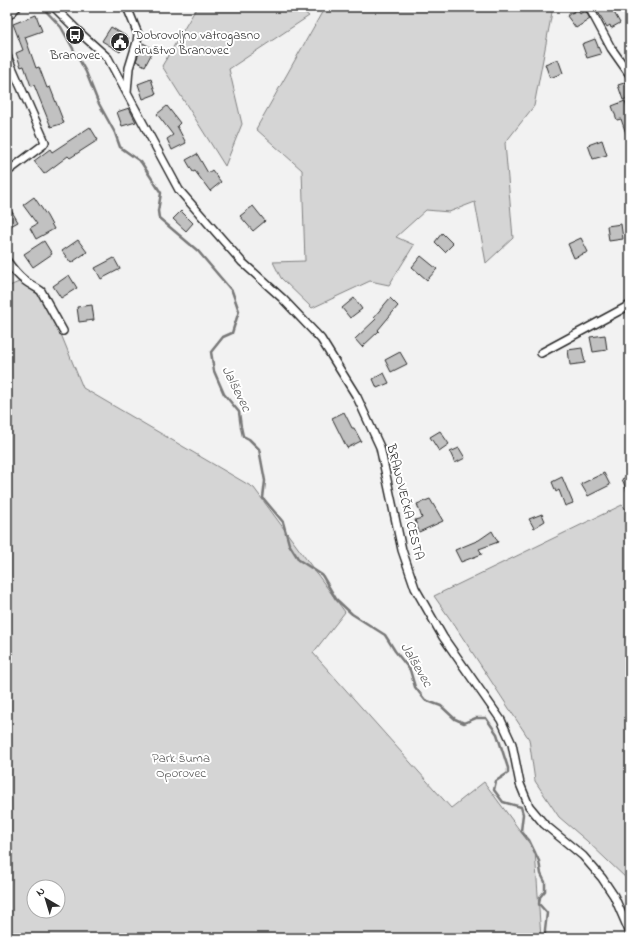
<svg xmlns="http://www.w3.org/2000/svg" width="637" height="945" viewBox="0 0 637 945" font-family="'Indie Flower',sans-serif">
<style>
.green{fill:#d5d5d5;stroke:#808080;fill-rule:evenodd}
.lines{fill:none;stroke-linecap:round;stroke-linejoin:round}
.stream{stroke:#787878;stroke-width:2.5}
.building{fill:#c1c1c1;stroke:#2b2b2b}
.minor-casing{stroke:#2b2b2b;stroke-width:10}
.minor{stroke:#fff;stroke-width:7}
.labels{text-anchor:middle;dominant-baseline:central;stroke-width:4;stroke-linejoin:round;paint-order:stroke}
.poi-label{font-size:13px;fill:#2b2b2b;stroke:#fff;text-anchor:start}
.street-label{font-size:13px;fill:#2b2b2b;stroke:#fff}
.park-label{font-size:13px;fill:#565656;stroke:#fff}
.water-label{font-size:14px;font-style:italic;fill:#585858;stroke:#fff}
</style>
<rect width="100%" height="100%" fill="#f2f2f2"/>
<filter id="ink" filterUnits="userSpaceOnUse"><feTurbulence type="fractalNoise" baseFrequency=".025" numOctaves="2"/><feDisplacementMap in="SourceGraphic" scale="8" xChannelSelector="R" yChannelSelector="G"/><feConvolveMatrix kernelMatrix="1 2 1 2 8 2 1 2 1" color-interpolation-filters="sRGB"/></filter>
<g filter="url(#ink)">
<path class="green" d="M 197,7 L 298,7 L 309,16 L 229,69 L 242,124 L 225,166 L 162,66 Z
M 325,7 L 553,7 L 534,106 L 505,143 L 513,238 L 486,263 L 475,202 L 449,212 L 426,210 L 396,237 L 414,245 L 389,285 L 370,281 L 312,308 L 281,278 L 273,262 L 305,261 L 302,170 L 256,129 Z
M 19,282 L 47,300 L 83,388 L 254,488 L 345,612 L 313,653 L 451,808 L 484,782 L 535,851 L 541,938 L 7,938 L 7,287 ZM 34,887 L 58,887 L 58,911 L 34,911 Z
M 622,505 L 630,513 L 630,885 L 628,880 L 587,841 L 559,817 L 535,781 L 529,739 L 455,626 L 434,596 Z"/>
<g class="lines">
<path class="stream" d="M 42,7 L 61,27 L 86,72 L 98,102 L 115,133 L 120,147 L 141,162 L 161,193 L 158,211 L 159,218 L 198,251 L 232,291 L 239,311 L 232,333 L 223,337 L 211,352 L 214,371 L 224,394 L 239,412 L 241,427 L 243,436 L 249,439 L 259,449 L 265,481 L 263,498 L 283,522 L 289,544 L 299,560 L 322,575 L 336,599 L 352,614 L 385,635 L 395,651 L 410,670 L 415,687 L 425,700 L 441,706 L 455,719 L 464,723 L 476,718 L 486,718 L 497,734 L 508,768 L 508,773 L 496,781 L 494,790 L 503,802 L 521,807 L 523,814 L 521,831 L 529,840 L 539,861 L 541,874 L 545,882 L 545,891 L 540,897 L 539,904 L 547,913 L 545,930 L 545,938"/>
</g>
<path class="building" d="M 602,7 L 611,7 L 620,23 L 611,28 L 610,25 L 607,27 L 598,12 L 603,9 Z
M 577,9 L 580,14 L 585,10 L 590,19 L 576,28 L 567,16 Z
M 36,15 L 42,31 L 25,37 L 36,68 L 39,67 L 47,88 L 50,87 L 64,123 L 51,127 L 34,85 L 31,86 L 24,66 L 21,67 L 16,53 L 23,50 L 13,24 Z
M 111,27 L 129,38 L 120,52 L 102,41 Z
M 595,39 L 601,54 L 587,58 L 582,44 Z
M 143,43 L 154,49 L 145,66 L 136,61 Z
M 558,59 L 563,73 L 550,78 L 545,64 Z
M 151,79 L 156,94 L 143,99 L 138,84 Z
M 630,81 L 630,97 L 623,100 L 618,85 Z
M 625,101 L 630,114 L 630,141 L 629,142 L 621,119 L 617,120 L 612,106 Z
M 167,106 L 180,123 L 177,126 L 186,143 L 172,150 L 167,139 L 173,135 L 157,114 Z
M 129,108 L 136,122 L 122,126 L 117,112 Z
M 90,127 L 98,140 L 70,158 L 68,156 L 44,174 L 34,161 L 50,149 L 52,152 Z
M 602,140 L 607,155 L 593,159 L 588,145 Z
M 197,154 L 208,173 L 212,170 L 221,182 L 210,191 L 195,171 L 193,172 L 186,160 Z
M 34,197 L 47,216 L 54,229 L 36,239 L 30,228 L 37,224 L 23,205 Z
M 7,203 L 18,222 L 7,228 Z
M 253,206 L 265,221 L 253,231 L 240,216 Z
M 181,211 L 193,223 L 186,231 L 173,219 Z
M 621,224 L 623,239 L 609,241 L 607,226 Z
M 442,233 L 453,244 L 445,252 L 435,242 Z
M 581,238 L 588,252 L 574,258 L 568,244 Z
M 78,240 L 87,252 L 71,263 L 62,251 Z
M 44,241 L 52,254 L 33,267 L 24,254 Z
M 421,256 L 437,269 L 427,280 L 412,267 Z
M 114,258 L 120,269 L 101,279 L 95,268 Z
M 69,275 L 77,288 L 61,298 L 53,286 Z
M 354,298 L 362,309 L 350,318 L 342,308 Z
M 390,298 L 398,306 L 378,330 L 379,331 L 362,347 L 355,339 L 376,319 L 374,317 Z
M 92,305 L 94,320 L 79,322 L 77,307 Z
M 605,335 L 607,350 L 593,352 L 590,337 Z
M 582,348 L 585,363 L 570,365 L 568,350 Z
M 400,352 L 407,364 L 391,372 L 385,360 Z
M 384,373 L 389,383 L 377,388 L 373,379 Z
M 344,412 L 352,428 L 354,428 L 361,441 L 347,448 L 332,418 Z
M 440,431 L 449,444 L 439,451 L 430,437 Z
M 459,448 L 465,458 L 455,463 L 450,452 Z
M 604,473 L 610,485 L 588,496 L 581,484 Z
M 630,475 L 630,498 L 622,479 Z
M 562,477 L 573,503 L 565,506 L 559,490 L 556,492 L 552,482 Z
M 430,499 L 443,521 L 419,532 L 415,520 L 422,518 L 417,504 Z
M 542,514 L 545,521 L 534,528 L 529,519 Z
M 492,531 L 498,542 L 479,549 L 482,554 L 461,562 L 455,550 L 479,540 Z"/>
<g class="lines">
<g class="minor-casing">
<path id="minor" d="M 54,7 L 79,32 L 108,58 L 179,190 L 242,262 L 282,298 L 321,339 L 357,397 L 380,447 L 402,550 L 415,588 L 443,637 L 501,720 L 512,744 L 520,784 L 529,806 L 544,824 L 583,856 L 602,878 L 614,896 L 630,933
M 589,7 L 611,48 L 630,75
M 7,17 L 17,7
M 7,56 L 45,142 L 43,145 L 7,172
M 127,93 L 129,68 L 137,42 L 138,34 L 127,7
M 7,261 C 12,268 17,275 24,280 C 30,285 36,287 41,291 L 63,331
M 541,353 L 630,305"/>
</g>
<use href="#minor" class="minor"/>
</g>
</g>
<defs>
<g id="bus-disc" transform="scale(1)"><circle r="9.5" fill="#2b2b2b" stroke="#fff"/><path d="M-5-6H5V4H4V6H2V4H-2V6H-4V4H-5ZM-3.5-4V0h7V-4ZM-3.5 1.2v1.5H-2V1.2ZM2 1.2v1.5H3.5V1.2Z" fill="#fff"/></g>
<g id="civic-disc" transform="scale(1)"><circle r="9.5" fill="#2b2b2b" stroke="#fff"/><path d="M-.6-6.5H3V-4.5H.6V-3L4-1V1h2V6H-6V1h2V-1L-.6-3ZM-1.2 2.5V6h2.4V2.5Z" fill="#fff"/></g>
</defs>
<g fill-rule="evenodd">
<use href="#bus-disc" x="75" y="35"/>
<use href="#civic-disc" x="120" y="42"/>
</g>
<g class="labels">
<g class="poi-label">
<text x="134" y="35">Dobrovoljno vatrogasno<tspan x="134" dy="15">društvo Branovec</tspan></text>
<text x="75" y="55" text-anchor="middle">Branovec</text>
</g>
<g class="street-label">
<text transform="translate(405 502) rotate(76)">BRANOVEČKA CESTA</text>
</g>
<g class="park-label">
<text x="181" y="758">Park šuma<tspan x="181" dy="15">Oporovec</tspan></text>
</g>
<g class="water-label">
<text transform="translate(236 389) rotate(63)">Jalševec</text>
<text transform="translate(416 665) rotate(59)">Jalševec</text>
</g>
</g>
<rect width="637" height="945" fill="none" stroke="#fff" stroke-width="24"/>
<rect x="12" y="12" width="613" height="921" fill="none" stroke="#2b2b2b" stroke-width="1.5" filter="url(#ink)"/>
<g transform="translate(46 899) rotate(322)"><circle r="19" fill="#ffffff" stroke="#aaaaaa"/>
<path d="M0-3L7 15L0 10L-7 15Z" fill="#2b2b2b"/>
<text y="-6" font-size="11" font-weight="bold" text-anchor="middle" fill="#2b2b2b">N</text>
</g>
</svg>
